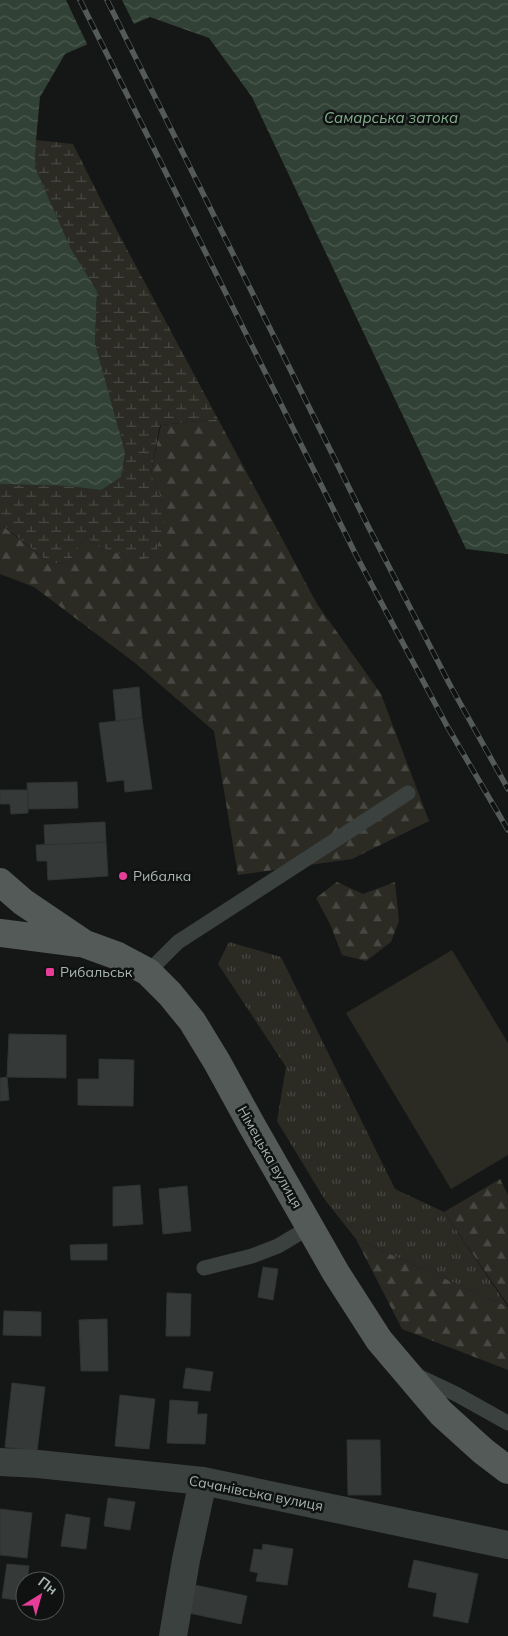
<svg xmlns="http://www.w3.org/2000/svg" width="508" height="1636" viewBox="0 0 508 1636" font-family="Mulish,sans-serif">
<style>
.grass{fill:url(#grass-tufts)}
.forest{fill:url(#forest-firs)}
.wetland{fill:url(#wetland-marsh)}
.pitch{fill:#2b2b24}
.water{fill:url(#water-waves)}
.pier{fill:#151717}
.building{fill:#353937;stroke:#2f3332}
.lines{fill:none;stroke-linecap:round;stroke-linejoin:round}
.lane{stroke:#3b413f;stroke-width:15}
.street{stroke:#3b413f;stroke-width:28}
.primary{stroke:#535a57;stroke-width:28}
.rail-casing{stroke:#535a57;stroke-width:5.5}
.rail{stroke:#101212;stroke-width:4;stroke-dasharray:11;stroke-linecap:butt}
.poi-dot{fill:#e63e98;stroke:#101212;stroke-width:2}
.labels{text-anchor:middle;dominant-baseline:central;stroke-width:5;stroke-linejoin:round;paint-order:stroke}
.poi-label{font-size:14px;fill:#a8b6af;stroke:#101212;text-anchor:start}
.street-label{font-size:14px;fill:#a8b6af;stroke:#101212}
.water-label{font-size:15px;font-style:italic;fill:#81af8d;stroke:#101212}
</style>
<defs>
<pattern id="grass-tufts" width="24" height="20" patternUnits="userSpaceOnUse" patternTransform="scale(1.25)"><rect width="24" height="20" fill="#2b2b24"/><path d="M3 7l-1-3M5 7V3M7 7l1-3M15 17l-1-3M17 17v-4M19 17l1-3" fill="none" stroke="#474841"/></pattern>
<pattern id="forest-firs" width="22" height="20" patternUnits="userSpaceOnUse" patternTransform="scale(1.25)"><rect width="22" height="20" fill="#2b2b24"/><path d="M5 1l3.5 6h-7zM16 11l3.5 6h-7z" fill="#474841"/></pattern>
<pattern id="wetland-marsh" width="20" height="14" patternUnits="userSpaceOnUse" patternTransform="scale(1.25)"><rect width="20" height="14" fill="#2b2b24"/><path d="M1 5h8M5 5V1M11 12h8M15 12V8" fill="none" stroke="#474841"/></pattern>
<pattern id="water-waves" width="16" height="10" patternUnits="userSpaceOnUse" patternTransform="scale(1.25)"><rect width="16" height="10" fill="#314135"/><path d="M0 5q4-4 8 0t8 0" fill="none" stroke="#4c5a50"/></pattern>
</defs>
<rect width="100%" height="100%" fill="#151717"/>
<path class="grass" d="M 229,942 L 281,957 L 395,1189 L 444,1212 L 508,1307 L 356,1239 L 325,1200 L 277,1121 L 286,1067 L 218,964 Z"/>
<path class="forest" d="M 218,419 L 317,604 L 381,694 L 429,821 L 352,859 L 238,875 L 214,731 L 135,663 L 34,587 L 0,574 L 0,529 L 4,527 L 50,563 L 68,564 L 85,537 L 111,552 L 167,513 L 151,473 L 161,425 Z
M 337,882 L 363,894 L 395,882 L 399,921 L 391,942 L 366,961 L 342,955 L 330,924 L 316,898 Z
M 500,1179 L 508,1195 L 508,1305 L 444,1212 Z
M 356,1239 L 508,1307 L 508,1370 L 402,1329 Z"/>
<path class="wetland" d="M 36,140 L 73,144 L 106,210 L 218,419 L 160,425 L 151,473 L 167,513 L 154,560 L 111,552 L 85,537 L 68,564 L 50,563 L 5,527 L 0,529 L 0,484 L 67,486 L 101,490 L 125,452 L 95,343 L 97,291 L 71,249 L 35,167 Z"/>
<path class="pitch" d="M 452,950 L 508,1043 L 508,1155 L 451,1189 L 346,1013 Z"/>
<path class="water" d="M 0,0 L 508,0 L 508,554 L 466,549 L 252,97 L 209,38 L 150,17 L 65,54 L 40,97 L 36,140 L 35,167 L 71,249 L 97,291 L 95,343 L 125,452 L 121,477 L 101,490 L 67,486 L 0,484 Z"/>
<path class="pier" d="M 66,0 L 122,0 L 135,26 L 88,46 Z"/>
<path class="building" d="M 139,687 L 142,718 L 116,721 L 113,690 Z
M 142,718 L 152,789 L 125,792 L 124,780 L 107,782 L 99,723 Z
M 77,782 L 78,808 L 28,809 L 27,783 Z
M 0,790 L 28,790 L 28,813 L 11,814 L 10,804 L 0,804 Z
M 105,822 L 106,842 L 45,845 L 44,825 Z
M 106,842 L 108,876 L 48,880 L 47,861 L 37,861 L 36,845 Z
M 9,1034 L 66,1035 L 66,1078 L 7,1077 Z
M 99,1059 L 134,1060 L 133,1106 L 78,1105 L 78,1079 L 99,1079 Z
M 7,1077 L 9,1100 L 0,1101 L 0,1078 Z
M 140,1185 L 143,1224 L 113,1226 L 113,1187 Z
M 187,1186 L 191,1231 L 163,1234 L 159,1189 Z
M 107,1244 L 107,1260 L 71,1260 L 70,1245 Z
M 263,1267 L 278,1269 L 273,1300 L 258,1297 Z
M 167,1293 L 191,1294 L 190,1336 L 166,1336 Z
M 4,1311 L 41,1312 L 41,1336 L 3,1335 Z
M 107,1319 L 108,1371 L 81,1371 L 79,1320 Z
M 186,1368 L 213,1372 L 210,1391 L 183,1388 Z
M 12,1383 L 45,1387 L 37,1451 L 5,1447 Z
M 120,1395 L 155,1399 L 149,1449 L 115,1446 Z
M 170,1400 L 198,1402 L 197,1414 L 207,1414 L 205,1444 L 167,1443 Z
M 347,1440 L 380,1440 L 381,1495 L 348,1495 Z
M 108,1498 L 135,1502 L 130,1530 L 104,1526 Z
M 0,1509 L 32,1513 L 27,1558 L 0,1555 Z
M 66,1514 L 90,1518 L 86,1549 L 61,1546 Z
M 263,1544 L 293,1549 L 287,1585 L 256,1581 L 258,1573 L 250,1571 L 254,1549 L 262,1550 Z
M 414,1560 L 478,1574 L 468,1623 L 433,1616 L 437,1593 L 408,1587 Z
M 7,1564 L 29,1566 L 27,1581 L 25,1581 L 25,1601 L 2,1598 Z
M 195,1585 L 247,1596 L 241,1624 L 189,1613 Z"/>
<g class="lines">
<path class="lane" d="M 148,972 L 178,942 L 408,793
M 204,1268 L 252,1256 L 278,1246 L 310,1227
M 416,1375 L 456,1394 L 508,1423"/>
<path class="street" d="M 0,1462 L 38,1464 L 203,1481 L 508,1545
M 173,1636 L 186,1560 L 203,1481"/>
<path class="primary" d="M 0,882 L 23,902 L 85,944 L 118,956 L 148,972 L 170,994 L 192,1021 L 217,1062 L 251,1124 L 336,1273 L 379,1340 L 441,1413 L 483,1451 L 508,1470
M 0,933 L 79,943"/>
<g class="rail-casing">
<path id="rail" d="M 80,0 L 356,555 L 447,726 L 508,830
M 107,0 L 368,526 L 450,685 L 508,789"/>
</g>
<use href="#rail" class="rail"/>
</g>
<g class="poi-dot">
<circle cx="123" cy="876" r="5"/>
<rect x="45" y="967" width="10" height="10" rx="2.5"/>
</g>
<g class="labels">
<g class="poi-label">
<text x="133" y="876">Рибалка</text>
<text x="60" y="972">Рибальськ</text>
</g>
<g class="street-label">
<text transform="translate(270 1157) rotate(60)">Німецька вулиця</text>
<text transform="translate(256 1493) rotate(11)">Сачанівська вулиця</text>
</g>
<g class="water-label">
<text x="391" y="117">Самарська затока</text>
</g>
</g>
<g transform="translate(40 1596) rotate(37)"><circle r="24" fill="#101212" stroke="#4d5451"/>
<path d="M0-4L9 19L0 12L-9 19Z" fill="#e63e98"/>
<text y="-8" font-size="14" font-weight="bold" text-anchor="middle" fill="#a8b6af">Пн</text>
</g>
</svg>
